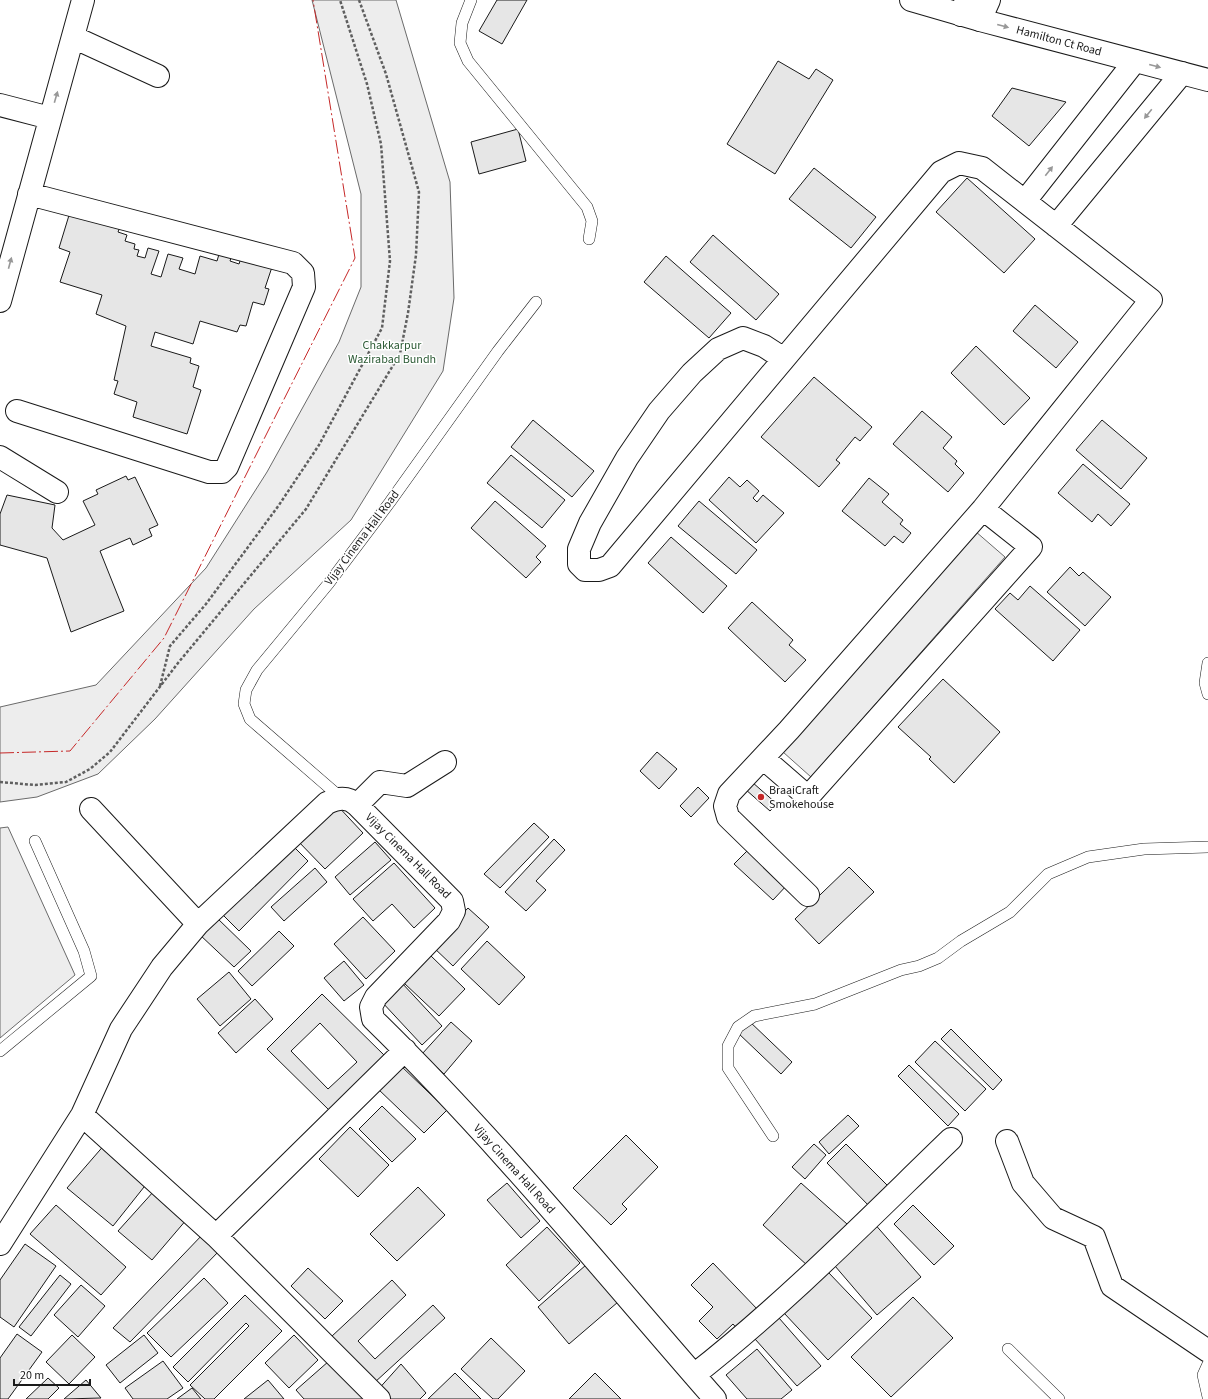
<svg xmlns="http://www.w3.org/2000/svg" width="1208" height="1399" viewBox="0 0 1208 1399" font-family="'Source Sans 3',sans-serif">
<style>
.green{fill:#ededed;stroke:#6a6a6a}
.building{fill:#e6e6e6;stroke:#1a1a1a;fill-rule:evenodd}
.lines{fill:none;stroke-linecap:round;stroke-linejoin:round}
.service-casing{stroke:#1a1a1a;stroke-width:12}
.minor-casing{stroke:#1a1a1a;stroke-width:24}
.secondary-casing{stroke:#1a1a1a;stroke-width:24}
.path{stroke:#5f5f5f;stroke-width:2.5;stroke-dasharray:3 2;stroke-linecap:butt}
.service{stroke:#fff;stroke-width:11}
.minor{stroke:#fff;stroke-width:22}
.secondary{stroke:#fff;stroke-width:22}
.power{stroke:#c62828;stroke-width:1;stroke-dasharray:14 3 2 3;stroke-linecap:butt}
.oneway{fill:#989898}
.poi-dot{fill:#c62828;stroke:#fff;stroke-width:1.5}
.labels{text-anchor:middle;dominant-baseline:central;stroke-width:3;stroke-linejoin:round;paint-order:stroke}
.street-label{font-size:12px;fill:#1a1a1a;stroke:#fff}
.park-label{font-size:12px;fill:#2b5a34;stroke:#fff}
.poi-label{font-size:12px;fill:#1a1a1a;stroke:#fff;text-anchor:start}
</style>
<rect width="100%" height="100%" fill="#fff"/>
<path class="green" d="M 312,0 L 396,0 L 450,182 L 454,298 L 443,371 L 351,520 L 254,609 L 155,719 L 98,774 L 37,797 L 0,802 L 0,707 L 96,685 L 206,568 L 267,472 L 339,342 L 361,287 L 361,194 Z
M 975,531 L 1005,557 L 811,777 L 783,752 Z
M 8,827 L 75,975 L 0,1038 L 0,828 Z"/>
<path class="building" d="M 497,0 L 527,0 L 502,44 L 479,31 Z
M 778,61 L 809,79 L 816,69 L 833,80 L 775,174 L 727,144 Z
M 1012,88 L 1066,102 L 1029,146 L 992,116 Z
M 518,129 L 526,161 L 479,174 L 471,142 Z
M 814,168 L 876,217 L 851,248 L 789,199 Z
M 967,178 L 1035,239 L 1004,273 L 936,212 Z
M 70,212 L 120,227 L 118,232 L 127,235 L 125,241 L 135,244 L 134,249 L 139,250 L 137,256 L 145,258 L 148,248 L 159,251 L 151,274 L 161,277 L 168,254 L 183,258 L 179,269 L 195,274 L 200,256 L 217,261 L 220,251 L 232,255 L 230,261 L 239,264 L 241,258 L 272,267 L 265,288 L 269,289 L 264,305 L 253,302 L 246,326 L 240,325 L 237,332 L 200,321 L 193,344 L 155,332 L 151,346 L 191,358 L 190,363 L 199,366 L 193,387 L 201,390 L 187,434 L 133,417 L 137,402 L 114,394 L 118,381 L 114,380 L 126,326 L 96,314 L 102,295 L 60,282 L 70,252 L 59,248 Z
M 713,235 L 779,294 L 756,320 L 690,262 Z
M 666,256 L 731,313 L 709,338 L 644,282 Z
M 1035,305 L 1078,342 L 1056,368 L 1013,331 Z
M 976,346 L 1030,398 L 1004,425 L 951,373 Z
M 814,377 L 872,427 L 860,441 L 855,437 L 836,460 L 840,463 L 819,487 L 761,437 Z
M 922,411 L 952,437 L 943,448 L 957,461 L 955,464 L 964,473 L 948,492 L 893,444 Z
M 533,420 L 594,471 L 572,497 L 511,447 Z
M 1102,420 L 1147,458 L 1121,489 L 1076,450 Z
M 511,455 L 565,500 L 542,528 L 487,483 Z
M 1083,464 L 1130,504 L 1111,526 L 1098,514 L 1092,522 L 1058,493 Z
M 126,476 L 128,480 L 135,477 L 158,525 L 149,529 L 152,536 L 133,545 L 130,538 L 100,551 L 124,611 L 71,632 L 47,558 L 0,545 L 0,514 L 7,495 L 55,505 L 52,528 L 63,540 L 95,525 L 83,501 L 98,494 L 96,490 Z
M 729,477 L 740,487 L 747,480 L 759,491 L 753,498 L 757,502 L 763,495 L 784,513 L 756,543 L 709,500 Z
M 869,478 L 889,494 L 882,502 L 903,520 L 900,524 L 911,533 L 903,543 L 894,536 L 885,546 L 842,511 Z
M 495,501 L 546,546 L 536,557 L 541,562 L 526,578 L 471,528 Z
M 699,501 L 757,550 L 736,574 L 678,526 Z
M 671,537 L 727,586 L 703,613 L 648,563 Z
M 1070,567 L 1079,576 L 1083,572 L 1111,597 L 1085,626 L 1047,592 Z
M 1030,586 L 1080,630 L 1053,661 L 995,609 L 1010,593 L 1018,600 Z
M 752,602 L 793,640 L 789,645 L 806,660 L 785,682 L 728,628 Z
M 943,679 L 1000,732 L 954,783 L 929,759 L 931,757 L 898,727 Z
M 657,752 L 677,769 L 659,789 L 640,771 Z
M 752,782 L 777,804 L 770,811 L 745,789 Z
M 698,787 L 709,798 L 691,817 L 680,806 Z
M 334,802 L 363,833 L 325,869 L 296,839 Z
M 534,823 L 549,837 L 500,888 L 484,874 Z
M 554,839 L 565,850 L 536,881 L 546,890 L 526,911 L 505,892 Z
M 375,842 L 391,860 L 350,895 L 335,877 Z
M 290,843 L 308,861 L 239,931 L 221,913 Z
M 750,848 L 788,884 L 773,900 L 734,864 Z
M 394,863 L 435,908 L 414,928 L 392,904 L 373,921 L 353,899 Z
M 849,867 L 874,892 L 819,944 L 795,919 Z
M 315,868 L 327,882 L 284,921 L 271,907 Z
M 468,908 L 489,927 L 453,966 L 432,946 Z
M 216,917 L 251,951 L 234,967 L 199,934 Z
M 363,917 L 395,951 L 366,979 L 334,944 Z
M 279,931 L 294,946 L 252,986 L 238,971 Z
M 487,941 L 525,977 L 499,1005 L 461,969 Z
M 430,955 L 465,989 L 439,1016 L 404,983 Z
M 344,961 L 364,985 L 344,1001 L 324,978 Z
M 229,972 L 251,999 L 220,1026 L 197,999 Z
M 401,982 L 442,1026 L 422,1045 L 381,1001 Z
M 322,994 L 386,1057 L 331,1112 L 267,1049 ZM 320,1023 L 357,1062 L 328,1089 L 291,1051 Z
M 255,999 L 273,1019 L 236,1053 L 218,1033 Z
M 748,1020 L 792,1062 L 781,1074 L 737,1032 Z
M 451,1022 L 472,1041 L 444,1074 L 422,1054 Z
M 951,1029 L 1002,1080 L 993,1090 L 941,1039 Z
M 935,1041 L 986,1089 L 965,1111 L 915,1062 Z
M 400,1065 L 447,1110 L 424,1133 L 377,1088 Z
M 909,1065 L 959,1114 L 948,1126 L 898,1076 Z
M 382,1106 L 416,1139 L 392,1162 L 359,1129 Z
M 848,1115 L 859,1126 L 829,1154 L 819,1142 Z
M 350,1127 L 389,1165 L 358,1197 L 319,1159 Z
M 626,1135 L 658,1167 L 622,1204 L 627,1209 L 611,1225 L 573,1188 Z
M 106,1143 L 148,1182 L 113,1226 L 67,1188 Z
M 814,1144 L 826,1155 L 805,1179 L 792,1167 Z
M 846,1144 L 892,1190 L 872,1209 L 827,1163 Z
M 507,1183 L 540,1221 L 521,1238 L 487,1200 Z
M 801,1183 L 847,1224 L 808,1266 L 763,1225 Z
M 418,1187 L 445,1215 L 397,1261 L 370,1234 Z
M 154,1191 L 187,1219 L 152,1260 L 118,1231 Z
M 56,1205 L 126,1267 L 101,1295 L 30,1234 Z
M 913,1205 L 954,1246 L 934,1265 L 894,1224 Z
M 873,1222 L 921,1277 L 877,1315 L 829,1259 Z
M 547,1227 L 580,1263 L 539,1301 L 506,1265 Z
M 204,1233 L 222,1248 L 130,1342 L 113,1328 Z
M 25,1244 L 56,1266 L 14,1327 L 0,1317 L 0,1280 Z
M 713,1263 L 759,1311 L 739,1331 L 733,1324 L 717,1339 L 699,1321 L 713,1307 L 691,1285 Z
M 586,1265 L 618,1302 L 569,1344 L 538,1307 Z
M 308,1268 L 343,1301 L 325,1319 L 291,1286 Z
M 828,1272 L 872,1318 L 828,1360 L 784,1313 Z
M 60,1275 L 71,1284 L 31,1336 L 19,1327 Z
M 204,1278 L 228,1303 L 171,1357 L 147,1333 Z
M 392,1280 L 406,1295 L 358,1341 L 375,1359 L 433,1305 L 445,1318 L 374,1383 L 331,1337 Z
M 81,1285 L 105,1306 L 78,1337 L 54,1315 Z
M 245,1295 L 282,1331 L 214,1399 L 205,1399 L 190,1385 L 249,1326 L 246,1323 L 188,1382 L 173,1367 Z
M 913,1297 L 953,1338 L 891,1397 L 851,1357 Z
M 779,1318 L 821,1366 L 797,1386 L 755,1339 Z
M 17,1334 L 42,1352 L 8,1399 L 0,1399 L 0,1358 Z
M 72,1335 L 95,1357 L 69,1384 L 46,1362 Z
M 144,1335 L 158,1353 L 120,1383 L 106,1365 Z
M 294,1335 L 318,1360 L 289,1388 L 265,1363 Z
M 491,1338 L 525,1371 L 498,1399 L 493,1399 L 461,1369 Z
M 757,1349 L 792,1390 L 781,1399 L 747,1399 L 726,1375 Z
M 163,1361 L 183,1388 L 167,1399 L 133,1399 L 125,1388 Z
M 329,1361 L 364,1399 L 304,1399 L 296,1390 Z
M 401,1364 L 426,1393 L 420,1399 L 385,1399 L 376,1392 Z
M 455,1373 L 481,1399 L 428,1399 Z
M 595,1373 L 621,1399 L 569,1399 Z
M 48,1378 L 59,1388 L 48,1399 L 26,1399 Z
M 86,1380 L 101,1398 L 64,1399 Z
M 268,1380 L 284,1399 L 244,1399 Z
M 192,1388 L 201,1399 L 177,1399 Z"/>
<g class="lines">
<g class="service-casing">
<path id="service" d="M 471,0 L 462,23 L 460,43 L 468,61 L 587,207 L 592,221 L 589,239
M 1208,663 L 1205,683 L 1208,694
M 340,797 L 250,719 L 244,704 L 246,690 L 257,670 L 329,583 L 390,502 L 498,351 L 536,302
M 0,1051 L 91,976 L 84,951 L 35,841
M 773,1136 L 728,1068 L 728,1046 L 738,1027 L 754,1016 L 815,1004 L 901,970 L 919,966 L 938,958 L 961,941 L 1010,912 L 1048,874 L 1088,857 L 1144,849 L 1208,847
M 1008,1349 L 1059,1399
M 1208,1364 L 1203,1375 L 1208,1397"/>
</g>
<g class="minor-casing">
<path id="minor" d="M 961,15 L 966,0
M 980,20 L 989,0
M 73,37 L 158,76
M 0,105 L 50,118
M 1025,201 L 1135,61
M 1056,226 L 1182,73
M 0,301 L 83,0
M 784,359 L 764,346 L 743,338 L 718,349 L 692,373 L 659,411 L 627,458 L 590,523 L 579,549 L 579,564 L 585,570 L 599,570 L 610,566 C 720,434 831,303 941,172 L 959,163 L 982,168 L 1151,300 L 983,509 L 789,730 L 729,794 L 725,806 L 728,817 L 808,895
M 17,411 L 209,472 L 222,472 L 227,467 L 304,287 L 303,273 L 293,263 L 29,194
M 0,457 L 57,492
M 763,758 L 808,797 L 1031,547 L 983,509
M 357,805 L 380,782 L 407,786 L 445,762
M 91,809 L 198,924
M 82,1115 L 216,1236 L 379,1399
M 1007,1141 L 1023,1183 L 1053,1218 L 1094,1237 L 1112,1286 L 1208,1351
M 216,1236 L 405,1050
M 0,1244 L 82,1115 L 121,1029 L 162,967 L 198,924 L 327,803 C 338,798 347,796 357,805 L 452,901 L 454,911 L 449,921 L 376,997 L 371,1007 L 373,1019 C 495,1138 603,1271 715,1399
M 694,1375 C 786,1303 867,1220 951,1139"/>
</g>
<g class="secondary-casing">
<path id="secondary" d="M 911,0 L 980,20 L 1208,80"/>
</g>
<path class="path" d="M 160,686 L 170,646 L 206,604 L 279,505 L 319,445 L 382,328 L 390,261 L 381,144 L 367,84 L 340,0
M 0,782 L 35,785 L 66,782 L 90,769 L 110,752 L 178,663 L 306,509 L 400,354 L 408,313 L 416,255 L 419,192 L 386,74 L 359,0"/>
<use href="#service" class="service"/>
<use href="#minor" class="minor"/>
<use href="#secondary" class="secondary"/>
<path class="power" d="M 0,753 L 70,751 L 164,638 L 355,258 L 313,0"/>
</g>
<defs><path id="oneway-solid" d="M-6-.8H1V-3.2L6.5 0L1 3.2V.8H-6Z"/></defs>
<g class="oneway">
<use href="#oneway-solid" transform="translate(1003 26) rotate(15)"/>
<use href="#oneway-solid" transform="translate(1155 66) rotate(15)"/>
<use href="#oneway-solid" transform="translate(56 97) rotate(-74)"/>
<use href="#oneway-solid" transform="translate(1148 114) rotate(129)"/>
<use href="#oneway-solid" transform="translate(1049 171) rotate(-52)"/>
<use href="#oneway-solid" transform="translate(10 263) rotate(-75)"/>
</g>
<circle class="poi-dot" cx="761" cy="797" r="4"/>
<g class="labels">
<g class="street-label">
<text transform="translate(1059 41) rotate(15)">Hamilton Ct Road</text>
<text transform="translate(362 538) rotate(-53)">Vijay Cinema Hall Road</text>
<text transform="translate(408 856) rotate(45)">Vijay Cinema Hall Road</text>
<text transform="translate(514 1169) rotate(48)">Vijay Cinema Hall Road</text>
</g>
<g class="park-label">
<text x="392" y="345">Chakkarpur<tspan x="392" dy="14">Wazirabad Bundh</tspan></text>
</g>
<g class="poi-label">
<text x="769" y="790">BraaiCraft<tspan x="769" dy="14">Smokehouse</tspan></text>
</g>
</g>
<path d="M14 1379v6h76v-6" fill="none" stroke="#1a1a1a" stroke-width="2"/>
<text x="20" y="1379" font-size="12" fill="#1a1a1a" stroke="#ffffff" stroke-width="3" paint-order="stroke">20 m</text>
</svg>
